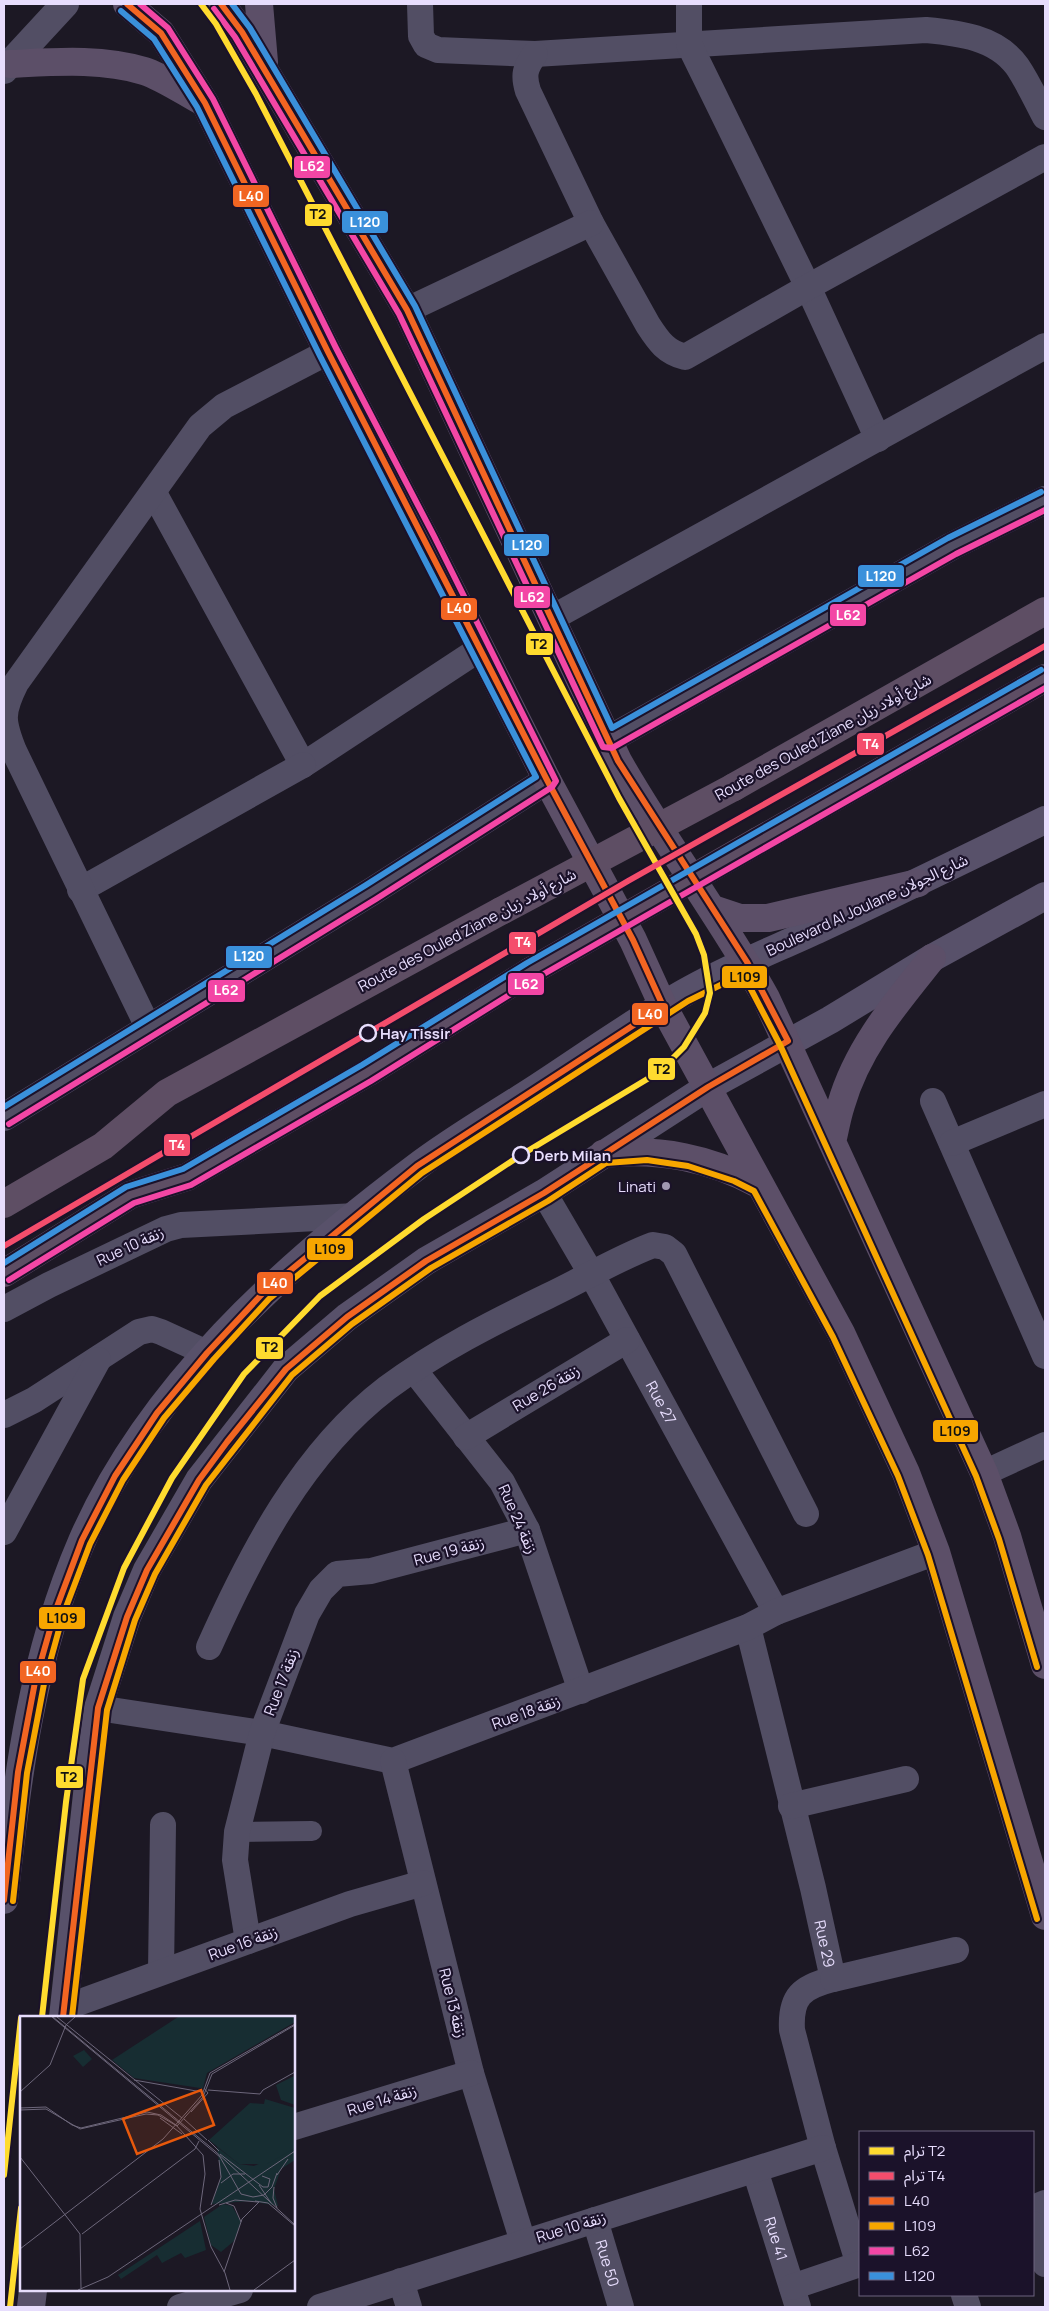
<svg xmlns="http://www.w3.org/2000/svg" width="1049" height="2311" viewBox="0 0 1049 2311" font-family="Manrope,'Noto Sans Arabic',sans-serif">
<style>
.lines{fill:none;stroke-linecap:round;stroke-linejoin:round}
.pedestrian{stroke:#524e64;stroke-width:20}
.minor{stroke:#524e64;stroke-width:26}
.tertiary{stroke:#524e64;stroke-width:28}
.secondary{stroke:#58516a;stroke-width:28}
.primary{stroke:#5c4f68;stroke-width:28}
.trunk{stroke:#5e4e64;stroke-width:28}
.trunk-bridge{stroke:#5e4e64;stroke-width:28}
.bus-1-casing{stroke:#1b122a;stroke-width:10}
.bus-2-casing{stroke:#1b122a;stroke-width:10}
.bus-3-casing{stroke:#1b122a;stroke-width:10}
.bus-4-casing{stroke:#1b122a;stroke-width:10}
.bus-1{stroke:#f26522;stroke-width:6}
.bus-2{stroke:#f7a600;stroke-width:6}
.bus-3{stroke:#f346a5;stroke-width:6}
.bus-4{stroke:#3a90db;stroke-width:6}
.tram-1-casing{stroke:#1b122a;stroke-width:10}
.tram-2-casing{stroke:#1b122a;stroke-width:10}
.tram-1{stroke:#ffdb2f;stroke-width:6}
.tram-2{stroke:#f44d6c;stroke-width:6}
.stop-dot{fill:#1b122a;stroke:#e7ddfd;stroke-width:2.5}
.poi-dot{fill:#a098b1;stroke:#1b122a;stroke-width:2}
.labels{text-anchor:middle;dominant-baseline:central;stroke-width:4.5;stroke-linejoin:round;paint-order:stroke}
.street-label{font-size:15px;fill:#e7ddfd;stroke:#1b122a}
.stop-label{font-size:15px;font-weight:bold;fill:#e7ddfd;stroke:#1b122a;text-anchor:start}
.poi-label{font-size:15px;fill:#e7ddfd;stroke:#1b122a;text-anchor:end}
.inset-road{fill:none;stroke:#6d677b;stroke-width:1}
.view{fill:#e8590c;fill-opacity:0.15;stroke:#e8590c;stroke-width:2.5}
.inset-edge{fill:none;stroke:#e7ddfd;stroke-width:2.5}
.line-badge{stroke:#1b122a;stroke-width:2}
.badge-label{font-size:14px;text-anchor:middle;font-weight:bold;fill:#fff}
.pale-badge-label{font-size:14px;text-anchor:middle;font-weight:bold;fill:#111}
</style>
<rect width="100%" height="100%" fill="#1c1824"/>
<g class="lines">
<path class="pedestrian" d="M 237,1832 L 312,1831"/>
<g class="minor">
<path d="M 420,4 L 421,36 L 426,45 L 438,50 L 535,54 L 926,30 C 958,33 996,37 1017,66 C 1028,82 1036,100 1045,117"/>
<path d="M 689,4 L 689,44 L 808,287 L 878,439"/>
<path d="M 535,54 C 525,68 523,75 528,91 L 591,223 L 648,325 C 659,342 666,352 685,357 L 808,287 L 1045,157"/>
<path d="M 407,310 L 591,223"/>
<path d="M 154,493 L 303,765 L 481,648"/>
<path d="M 552,618 L 1045,346"/>
<path d="M 80,890 L 303,765"/>
<path d="M 148,1027 L 14,751 C 2,721 1,713 16,683 L 200,426 L 224,406 L 328,352"/>
<path d="M 933,1101 L 1045,1356"/>
<path d="M 952,1143 L 1045,1104"/>
<path id="s1" d="M 544,1193 L 592,1275 L 776,1612"/>
<path d="M 4,1309 L 49,1285 L 166,1229 L 181,1225 L 356,1216"/>
<path d="M 414,1370 L 502,1482 L 527,1530 L 581,1691"/>
<path d="M 4,1415 L 34,1400 L 139,1332 L 152,1329 L 161,1332 L 207,1353"/>
<path d="M 466,1437 L 627,1340"/>
<path d="M 984,1473 L 1045,1445"/>
<path d="M 4,1532 L 98,1360"/>
<path id="s2" d="M 748,1627 L 813,1888 L 833,1979 C 802,1987 790,1996 792,2030 L 823,2148 L 859,2265"/>
<path d="M 209,1647 C 251,1553 303,1452 387,1388 C 437,1351 492,1323 548,1296 C 582,1280 618,1258 653,1245 L 665,1247 L 674,1254 L 806,1514"/>
<path d="M 98,1708 L 262,1733 L 393,1761 L 748,1627 L 776,1612 L 936,1552"/>
<path d="M 393,1761 L 471,2073 L 523,2242"/>
<path d="M 791,1806 L 906,1779"/>
<path d="M 248,1941 L 235,1860 L 237,1832 L 262,1733 L 307,1614 L 321,1590 L 337,1574 L 371,1571 L 527,1530"/>
<path d="M 161,1972 L 163,1825"/>
<path d="M 833,1979 L 956,1950"/>
<path d="M 64,2008 L 350,1904 L 423,1883"/>
<path d="M 294,2127 L 471,2073"/>
<path id="s3" d="M 755,2170 L 798,2307"/>
<path d="M 1033,2208 L 1045,2203"/>
<path id="s4" d="M 595,2220 L 621,2307"/>
<path d="M 1033,2224 L 1045,2264"/>
<path d="M 401,2281 L 409,2307"/>
<path d="M 792,2287 L 860,2264"/>
<path d="M 964,2295 L 968,2307"/>
<path d="M 180,2307 L 240,2290"/>
<path d="M 320,2307 L 823,2148"/>
</g>
<path class="tertiary" d="M 4,70 L 65,4
M 608,740 L 952,546 L 1045,500
M 4,1117 L 371,892 L 547,780"/>
<path class="secondary" d="M 4,1900 C 18,1774 31,1659 82,1541 C 149,1387 283,1267 415,1168 C 453,1139 495,1115 535,1089 C 584,1057 633,1022 684,993 C 727,968 776,949 821,928 C 896,893 971,856 1045,820
M 63,2017 L 91,1757 L 98,1708 L 127,1617 L 147,1570 L 199,1480 L 286,1369 L 347,1317 L 426,1261 L 544,1193 L 708,1087 L 830,1020 L 932,958 L 1045,896
M 31,2307 L 33,2290"/>
<path class="primary" d="M 127,4 L 161,33 L 205,103 L 328,352 L 426,540 L 547,780 L 633,940 L 663,1006 L 841,1333 L 906,1473 L 936,1552 L 1045,1916
M 221,4 L 242,32 L 407,310 L 618,761 C 664,842 721,917 766,998 L 984,1473 L 1007,1536 L 1045,1665
M 259,4 L 264,62
M 10,64 C 54,62 101,58 144,71 C 163,77 186,93 205,103
M 713,909 L 740,918 L 768,918 L 918,883
M 832,1142 C 835,1130 837,1117 841,1105 C 857,1048 896,1003 932,958
M 603,1154 C 660,1148 710,1158 760,1185"/>
<path class="trunk" d="M 734,787 L 1045,611
M 758,841 L 1045,678
M 4,1204 L 103,1146 L 167,1093 L 501,911
M 4,1273 L 130,1195 L 187,1177 L 367,1073 L 531,971"/>
<path class="trunk-bridge" d="M 501,911 L 734,787
M 531,971 L 758,841"/>
<g class="bus-1-casing">
<path id="bus-1" d="M 4,1900 L 18,1772 L 35,1682 L 55,1612 L 82,1540 L 115,1476 L 157,1413 L 207,1353 L 263,1293 L 417,1166 L 663,1006 L 633,940 L 547,780 L 328,352 L 205,103 L 161,33 L 127,4
M 63,2017 L 98,1708 L 127,1617 L 147,1570 L 199,1480 L 227,1442 L 286,1369 L 347,1317 L 426,1261 L 544,1193 L 708,1087 L 788,1041 L 747,962 L 618,761 L 407,310 L 242,32 L 221,4"/>
</g>
<g class="bus-2-casing">
<path id="bus-2" d="M 13,1901 L 27,1773 L 44,1684 L 63,1615 L 90,1544 L 123,1480 L 164,1418 L 214,1359 L 269,1299 L 422,1173 L 688,1001 L 743,974 L 780,1045 L 976,1476 L 999,1539 L 1037,1667
M 72,2017 L 107,1710 L 135,1620 L 155,1574 L 206,1485 L 292,1375 L 352,1324 L 431,1268 L 548,1201 L 606,1163 L 647,1160 L 688,1166 L 734,1181 L 754,1191 L 833,1337 L 898,1476 L 928,1555 L 1037,1919"/>
</g>
<g class="bus-3-casing">
<path id="bus-3" d="M 214,9 L 235,37 L 399,314 L 603,747 L 612,748 L 956,554 L 1045,510
M 9,1124 L 376,899 L 552,787 L 556,781 L 434,536 L 336,348 L 213,99 L 168,28 L 140,4
M 9,1280 L 134,1203 L 191,1185 L 371,1081 L 535,979 L 1045,688"/>
</g>
<g class="bus-4-casing">
<path id="bus-4" d="M 232,4 L 250,28 L 415,306 L 612,728 L 948,538 L 1041,492
M 4,1107 L 366,885 L 536,777 L 320,356 L 197,107 L 154,39 L 121,11
M 4,1263 L 126,1187 L 183,1169 L 362,1065 L 527,963 L 1041,670"/>
</g>
<use href="#bus-1" class="bus-1"/>
<use href="#bus-2" class="bus-2"/>
<use href="#bus-3" class="bus-3"/>
<use href="#bus-4" class="bus-4"/>
<g class="tram-1-casing">
<path id="tram-1" d="M 42,2017 L 66,1802 L 83,1679 L 124,1568 L 172,1478 L 244,1374 L 320,1296 L 424,1219 L 521,1155 L 659,1072 L 684,1047 L 705,1013 L 710,993 L 704,955 L 696,934 L 619,798 L 256,94 L 216,24 L 201,4
M 4,2175 L 21,2018
M 10,2307 L 21,2208"/>
</g>
<g class="tram-2-casing">
<path id="tram-2" d="M 4,1246 L 628,881 L 1045,646"/>
</g>
<use href="#tram-1" class="tram-1"/>
<use href="#tram-2" class="tram-2"/>
</g>
<g class="stop-dot">
<circle cx="368" cy="1033" r="8"/>
<circle cx="521" cy="1155" r="8"/>
</g>
<circle class="poi-dot" cx="666" cy="1186" r="5"/>
<g class="labels">
<g class="street-label">
<text transform="translate(823 737) rotate(-29)">Route des Ouled Ziane شارع أولاد زيان</text>
<text transform="translate(867 905) rotate(-25)">Boulevard Al Joulane شارع الجولان</text>
<text transform="translate(467 930) rotate(-28)">Route des Ouled Ziane شارع أولاد زيان</text>
<text transform="translate(130 1246) rotate(-25)">Rue 10 زنقة</text>
<text transform="translate(546 1388) rotate(-31)">Rue 26 زنقة</text>
<text stroke="none"><textPath href="#s1" startOffset="240">Rue 27</textPath></text>
<text transform="translate(518 1519) rotate(66)">Rue 24 زنقة</text>
<text transform="translate(449 1551) rotate(-15)">Rue 19 زنقة</text>
<text transform="translate(281 1682) rotate(-69)">Rue 17 زنقة</text>
<text transform="translate(526 1712) rotate(-20)">Rue 18 زنقة</text>
<text transform="translate(243 1943) rotate(-20)">Rue 16 زنقة</text>
<text stroke="none"><textPath href="#s2" startOffset="326">Rue 29</textPath></text>
<text transform="translate(453 2003) rotate(76)">Rue 13 زنقة</text>
<text transform="translate(382 2100) rotate(-17)">Rue 14 زنقة</text>
<text transform="translate(571 2227) rotate(-17)">Rue 10 زنقة</text>
<text stroke="none"><textPath href="#s3" startOffset="72">Rue 41</textPath></text>
<text stroke="none"><textPath href="#s4" startOffset="45">Rue 50</textPath></text>
</g>
<g class="stop-label">
<text x="380" y="1033">Hay Tissir</text>
<text x="534" y="1155">Derb Milan</text>
</g>
<g class="poi-label">
<text x="656" y="1186">Linati</text>
</g>
</g>
<g transform="translate(20 2016)">
<rect width="275" height="275" fill="#1c1824"/>
<path d="M 64,34 L 72,43 L 63,51 L 53,40 ZM 274,60 L 275,61 L 275,89 L 261,84 L 256,69 ZM 197,131 L 219,148 L 234,150 L 275,132 L 275,144 L 261,153 L 254,173 L 258,190 L 230,185 L 192,188 L 201,161 ZM 203,188 L 212,190 L 221,206 L 214,225 L 201,236 L 191,229 L 184,201 Z" fill="#172d32"/>
<path d="M 158,1 L 275,1 L 275,6 L 187,57 L 183,72 L 180,72 L 114,62 L 92,44 ZM 245,83 L 275,92 L 275,132 L 247,148 L 219,148 L 189,124 L 230,87 L 244,88 Z" fill="#172d32"/>
<path d="M 180,205 L 186,234 L 165,242 L 161,237 L 142,247 L 137,239 L 101,263 L 98,259 Z" fill="#172d32"/>
<path class="inset-road" d="M 32,1 L 200,141 L 221,178 L 233,181 L 244,179 L 252,171 L 257,157M 33,1 L 195,135 L 275,209M 37,1 L 162,102M 114,64 L 182,76M 188,74 L 240,78 L 243,74M 243,74 L 275,56M 0,76 L 30,49 L 46,9 L 55,1M 0,92 L 26,91 L 52,109 L 61,112 L 127,96 L 141,99 L 156,109 L 183,139 L 185,158 L 180,193 L 191,231 L 205,257 L 210,274M 0,94 L 26,93 L 60,113 L 126,98 L 138,99 L 157,110 L 183,81 L 192,58 L 275,9M 171,96 L 188,77 L 184,72M 140,102 L 162,118M 164,103 L 187,124M 188,124 L 199,135M 200,138 L 243,171 L 248,171 L 250,163 L 242,160M 0,141 L 60,218 L 61,272M 257,159 L 268,143M 201,167 L 213,158 L 225,158M 239,169 L 251,187M 254,171 L 253,182 L 257,192M 235,185 L 248,187 L 275,210M 206,187 L 214,190 L 221,206M 191,189 L 201,161 L 199,144M 199,189 L 215,184 L 238,186M 62,218 L 175,133 L 179,125M 0,233 L 143,123 L 182,79 L 190,57 L 275,8M 204,256 L 222,203 L 239,186M 58,274 L 88,261 L 275,135M 234,274 L 275,244"/>
<path class="view" d="M 181,74 L 194,109 L 117,138 L 103,103 Z"/>
<rect width="275" height="275" class="inset-edge"/>
</g>
<g class="line-badge">
<rect x="293" y="155" width="38" height="24" rx="5" fill="#f346a5"/>
<rect x="232" y="184" width="38" height="24" rx="5" fill="#f26522"/>
<rect x="304" y="203" width="29" height="24" rx="5" fill="#ffdb2f"/>
<rect x="341" y="210" width="48" height="24" rx="5" fill="#3a90db"/>
<rect x="503" y="533" width="47" height="24" rx="5" fill="#3a90db"/>
<rect x="857" y="564" width="48" height="24" rx="5" fill="#3a90db"/>
<rect x="513" y="585" width="38" height="24" rx="5" fill="#f346a5"/>
<rect x="440" y="597" width="38" height="24" rx="5" fill="#f26522"/>
<rect x="829" y="603" width="38" height="24" rx="5" fill="#f346a5"/>
<rect x="525" y="632" width="29" height="24" rx="5" fill="#ffdb2f"/>
<rect x="856" y="732" width="29" height="24" rx="5" fill="#f44d6c"/>
<rect x="508" y="931" width="29" height="24" rx="5" fill="#f44d6c"/>
<rect x="225" y="945" width="48" height="24" rx="5" fill="#3a90db"/>
<rect x="721" y="965" width="47" height="24" rx="5" fill="#f7a600"/>
<rect x="507" y="972" width="38" height="24" rx="5" fill="#f346a5"/>
<rect x="207" y="979" width="39" height="24" rx="5" fill="#f346a5"/>
<rect x="631" y="1002" width="38" height="24" rx="5" fill="#f26522"/>
<rect x="647" y="1057" width="29" height="24" rx="5" fill="#ffdb2f"/>
<rect x="163" y="1133" width="28" height="24" rx="5" fill="#f44d6c"/>
<rect x="306" y="1237" width="48" height="24" rx="5" fill="#f7a600"/>
<rect x="256" y="1271" width="38" height="24" rx="5" fill="#f26522"/>
<rect x="255" y="1336" width="29" height="24" rx="5" fill="#ffdb2f"/>
<rect x="932" y="1419" width="47" height="24" rx="5" fill="#f7a600"/>
<rect x="38" y="1606" width="48" height="24" rx="5" fill="#f7a600"/>
<rect x="19" y="1660" width="38" height="24" rx="5" fill="#f26522"/>
<rect x="55" y="1765" width="29" height="24" rx="5" fill="#ffdb2f"/>
</g>
<g class="badge-label">
<text x="312" y="171">L62</text>
<text x="251" y="201">L40</text>
<text x="365" y="227">L120</text>
<text x="527" y="550">L120</text>
<text x="881" y="581">L120</text>
<text x="532" y="602">L62</text>
<text x="459" y="613">L40</text>
<text x="848" y="620">L62</text>
<text x="871" y="749">T4</text>
<text x="523" y="947">T4</text>
<text x="249" y="961">L120</text>
<text x="526" y="989">L62</text>
<text x="226" y="995">L62</text>
<text x="650" y="1019">L40</text>
<text x="177" y="1150">T4</text>
<text x="275" y="1288">L40</text>
<text x="38" y="1676">L40</text>
</g>
<g class="pale-badge-label">
<text x="318" y="219">T2</text>
<text x="539" y="649">T2</text>
<text x="745" y="982">L109</text>
<text x="662" y="1074">T2</text>
<text x="330" y="1254">L109</text>
<text x="270" y="1352">T2</text>
<text x="955" y="1436">L109</text>
<text x="62" y="1623">L109</text>
<text x="69" y="1782">T2</text>
</g>
<rect width="1049" height="2311" fill="none" stroke="#e7ddfd" stroke-width="10"/>
<rect x="859" y="2131" width="175" height="165" fill="#1b122a" stroke="#6d637e"/>
<rect x="869" y="2147" width="25" height="8" fill="#ffdb2f" stroke="#6d637e"/>
<text x="904" y="2156" font-size="15" fill="#e7ddfd">ترام T2</text>
<rect x="869" y="2172" width="25" height="8" fill="#f44d6c" stroke="#6d637e"/>
<text x="904" y="2181" font-size="15" fill="#e7ddfd">ترام T4</text>
<rect x="869" y="2197" width="25" height="8" fill="#f26522" stroke="#6d637e"/>
<text x="904" y="2206" font-size="15" fill="#e7ddfd">L40</text>
<rect x="869" y="2222" width="25" height="8" fill="#f7a600" stroke="#6d637e"/>
<text x="904" y="2231" font-size="15" fill="#e7ddfd">L109</text>
<rect x="869" y="2247" width="25" height="8" fill="#f346a5" stroke="#6d637e"/>
<text x="904" y="2256" font-size="15" fill="#e7ddfd">L62</text>
<rect x="869" y="2272" width="25" height="8" fill="#3a90db" stroke="#6d637e"/>
<text x="904" y="2281" font-size="15" fill="#e7ddfd">L120</text>
</svg>
